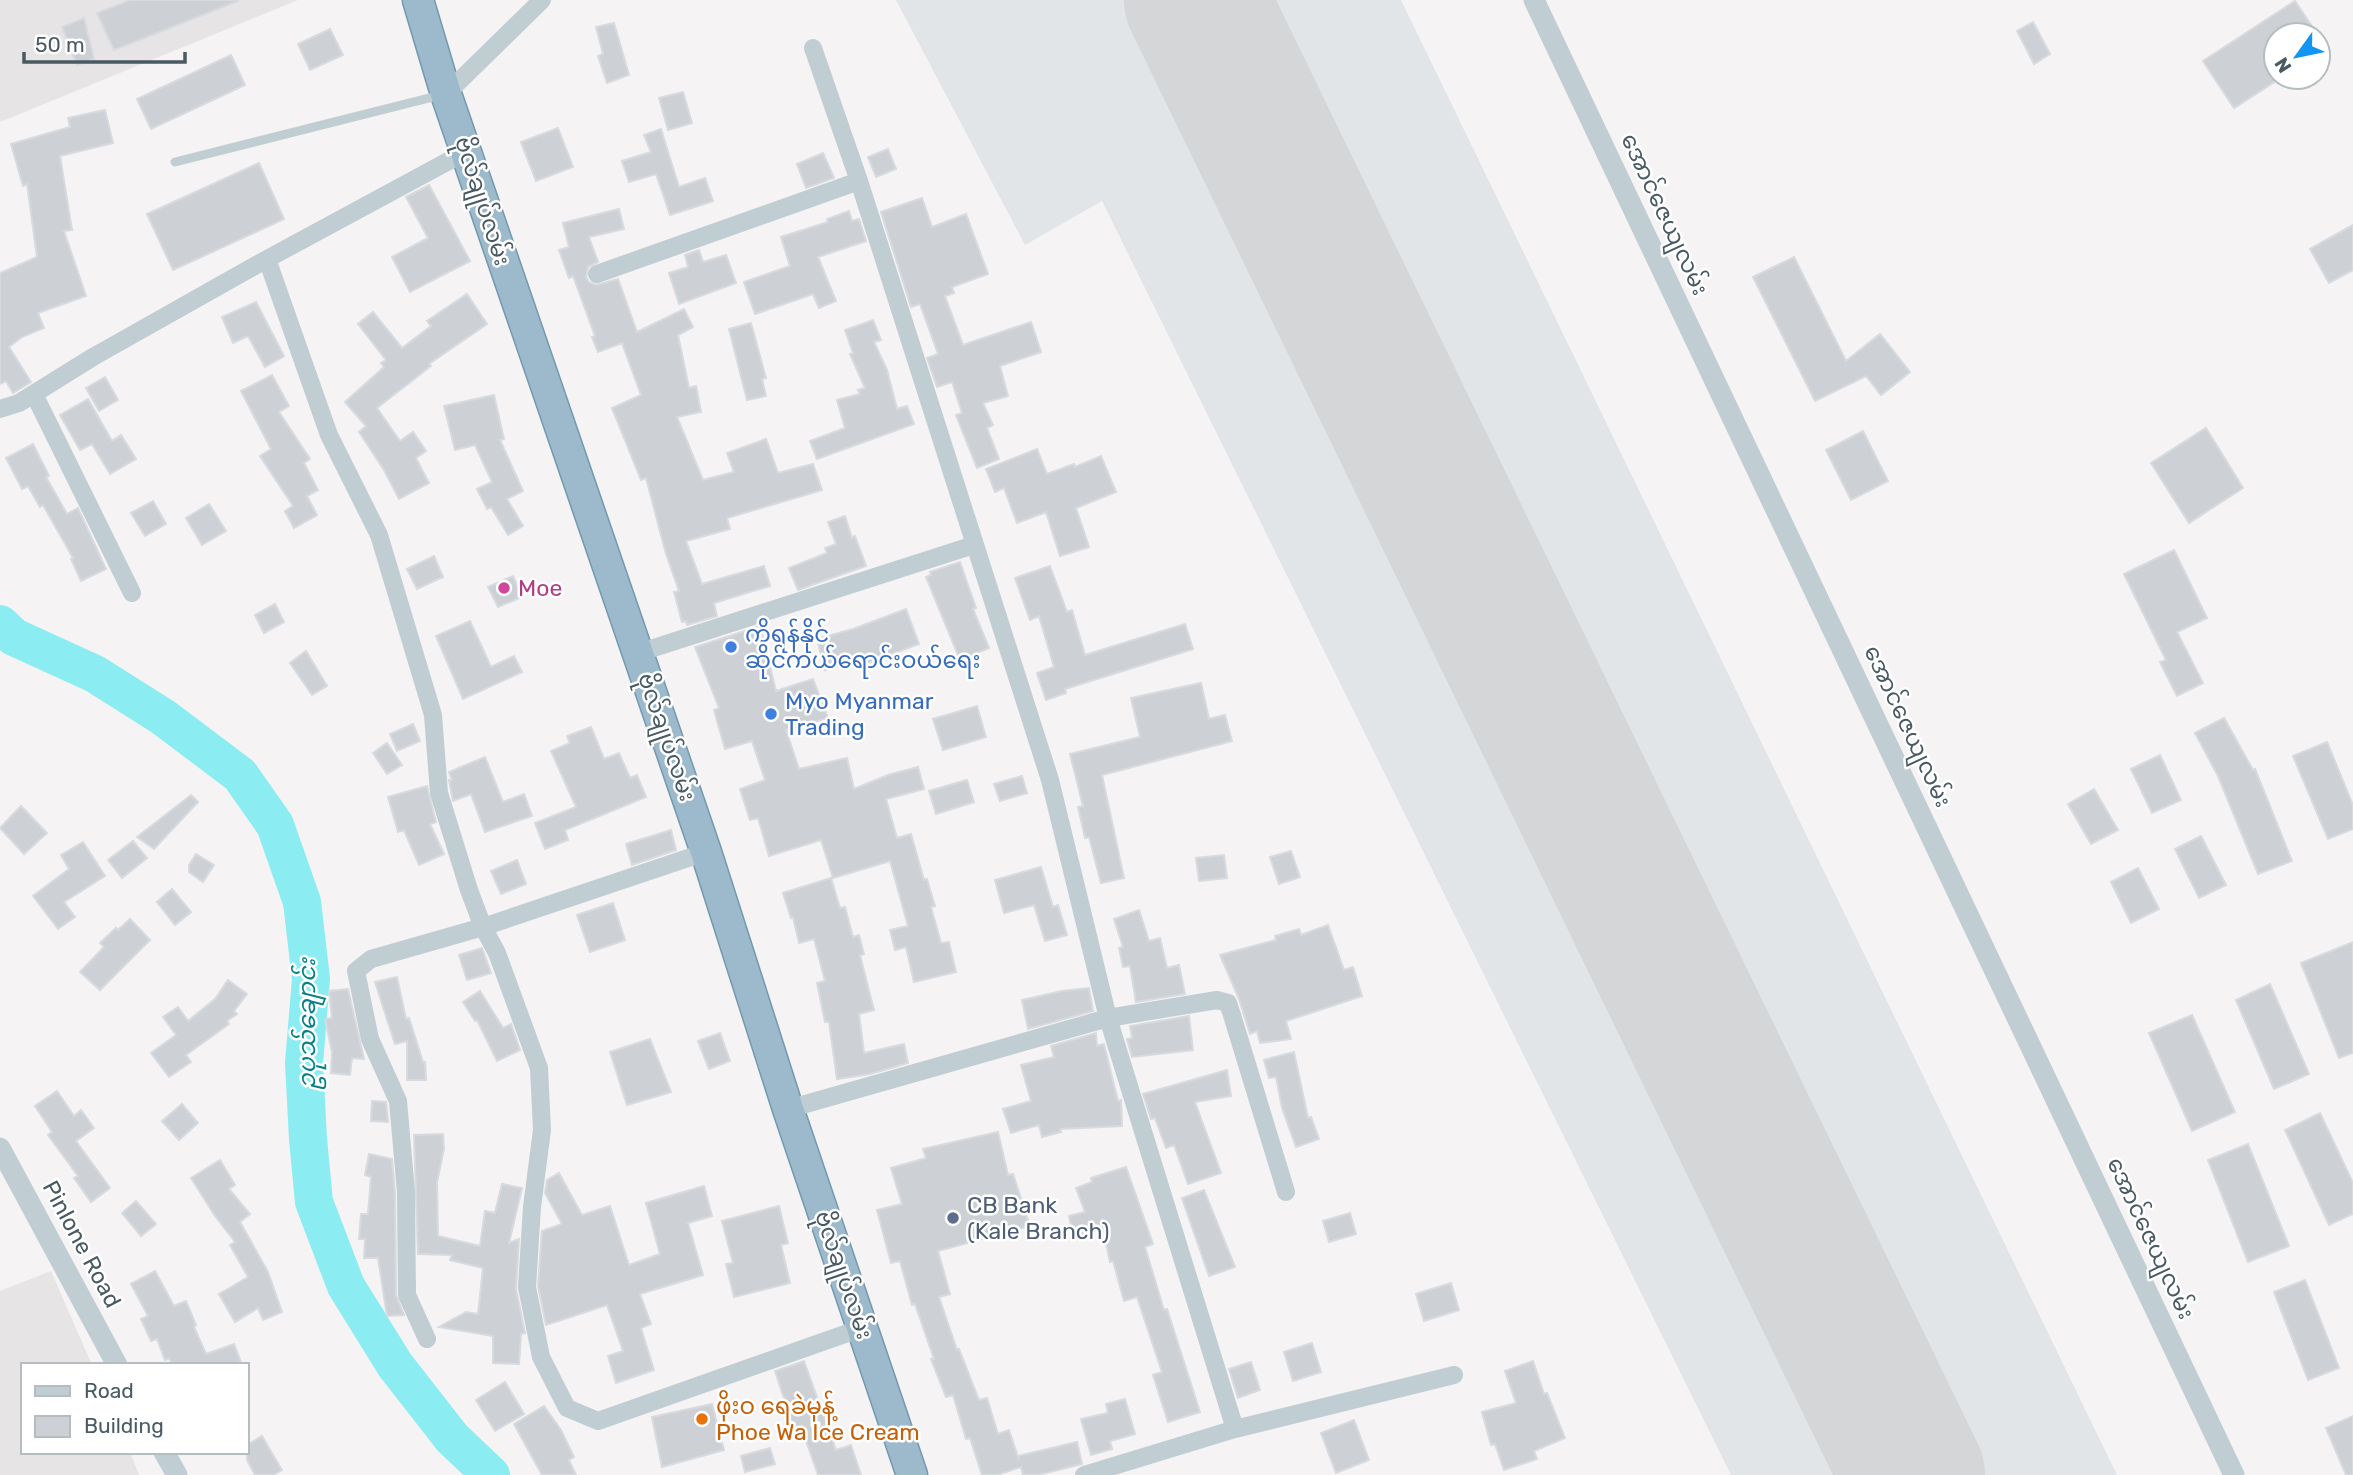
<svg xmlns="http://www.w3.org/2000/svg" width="2353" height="1475" viewBox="0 0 2353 1475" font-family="Rubik,'Noto Sans Myanmar',sans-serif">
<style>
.education{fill:#e6e4e5}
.airport{fill:#e2e5e7}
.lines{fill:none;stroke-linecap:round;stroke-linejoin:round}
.river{stroke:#8bedf2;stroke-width:38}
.runway{stroke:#d5d6d8;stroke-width:144}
.building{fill:#cdd1d5;stroke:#d7dade;stroke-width:2}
.trunk-casing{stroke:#7399b0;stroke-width:33}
.service{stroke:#c0cdd3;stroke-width:9}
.minor{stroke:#c0cdd3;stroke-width:18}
.tertiary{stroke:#c0cdd3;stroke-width:21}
.trunk{stroke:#9cbacb;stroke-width:30}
.hotel-dot{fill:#d1479c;stroke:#fff;stroke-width:2.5}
.shop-dot{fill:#3f7fe0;stroke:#fff;stroke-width:2.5}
.service-dot{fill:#5c6f8a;stroke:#fff;stroke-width:2.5}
.food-dot{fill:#e8710a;stroke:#fff;stroke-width:2.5}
.labels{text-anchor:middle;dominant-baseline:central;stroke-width:5;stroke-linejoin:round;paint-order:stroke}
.street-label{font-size:23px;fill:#495a62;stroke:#fff}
.hotel-label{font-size:23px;fill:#b23c85;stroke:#fff;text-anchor:start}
.shop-label{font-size:23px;fill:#366cbe;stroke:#fff;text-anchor:start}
.service-label{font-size:23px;fill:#4e5e75;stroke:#fff;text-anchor:start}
.food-label{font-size:23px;fill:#c56008;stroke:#fff;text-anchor:start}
.water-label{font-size:24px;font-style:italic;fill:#078088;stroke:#fff}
</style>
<rect width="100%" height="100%" fill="#f5f3f3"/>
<path class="education" d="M 0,0 L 298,0 L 0,122 Z
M 51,1271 L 92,1365 L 23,1365 L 23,1452 L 130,1452 L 139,1475 L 0,1475 L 0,1291 Z"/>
<path class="airport" d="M 896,0 L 1401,0 L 2117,1475 L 1731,1475 L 1102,201 L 1025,245 Z"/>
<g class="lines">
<path class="river" d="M 0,624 L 14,637 L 95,674 L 163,717 L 240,775 L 275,825 L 302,902 L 311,979 L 304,1063 L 308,1139 L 314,1202 L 346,1286 L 395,1365 L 452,1438 L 491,1475"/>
<path class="runway" d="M 1196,0 L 1913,1475"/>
</g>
<path class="building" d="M 130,0 L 238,0 L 238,1 L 114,50 L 97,13 Z
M 2295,1 L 2318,35 L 2276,35 L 2276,81 L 2234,108 L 2203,61 Z
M 84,18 L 94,59 L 77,65 L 62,27 Z
M 2033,22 L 2050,54 L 2034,64 L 2017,31 Z
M 614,23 L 629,75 L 607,83 L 598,56 L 603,54 L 596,27 Z
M 330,29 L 343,55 L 310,70 L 298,44 Z
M 231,55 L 245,85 L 151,129 L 137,99 Z
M 683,92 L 692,123 L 668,130 L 659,98 Z
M 105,110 L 113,143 L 60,156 L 72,230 L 64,231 L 86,296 L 38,313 L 44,328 L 22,337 L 9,347 L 31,382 L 13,393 L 6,381 L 0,384 L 0,273 L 37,257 L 27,184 L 23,186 L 11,144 L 70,127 L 68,118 Z
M 558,128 L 573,167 L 536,181 L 521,142 Z
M 661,129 L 679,187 L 705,178 L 713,201 L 670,215 L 656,174 L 629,182 L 622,161 L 651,152 L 644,135 Z
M 888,149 L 896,169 L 876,177 L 868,157 Z
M 823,153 L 834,178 L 806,188 L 797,164 Z
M 259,163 L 284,219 L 173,270 L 147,214 Z
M 429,185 L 470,261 L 410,292 L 392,257 L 428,238 L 406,197 Z
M 922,198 L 932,227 L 966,214 L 988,274 L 952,287 L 954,293 L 945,296 L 963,345 L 1031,322 L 1041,352 L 1000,366 L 1008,396 L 983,403 L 993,425 L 987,428 L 999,459 L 977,468 L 956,415 L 962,413 L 952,382 L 937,387 L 927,358 L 938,354 L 920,304 L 911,307 L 881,212 Z
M 619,209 L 624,229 L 589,237 L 598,262 L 588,267 L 586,277 L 589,282 L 596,285 L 618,279 L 637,332 L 684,309 L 693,327 L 678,335 L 689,388 L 696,386 L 701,412 L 677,417 L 703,480 L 734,472 L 727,453 L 766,439 L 778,473 L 813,464 L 822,490 L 727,518 L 730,529 L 686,541 L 702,584 L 764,566 L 770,586 L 714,603 L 717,616 L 687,625 L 686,621 L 682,622 L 674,592 L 679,591 L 666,554 L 646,478 L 641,480 L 612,408 L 641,395 L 622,343 L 598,352 L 592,337 L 595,336 L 573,276 L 569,278 L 559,250 L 569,247 L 563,223 Z
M 849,211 L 852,221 L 859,219 L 866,241 L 818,257 L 836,301 L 819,308 L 813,294 L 755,314 L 744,282 L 790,266 L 781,237 L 828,222 L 827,219 Z
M 2353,225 L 2353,270 L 2329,283 L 2310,249 Z
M 699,250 L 703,262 L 726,255 L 736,283 L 679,304 L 669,273 L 688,267 L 685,255 Z
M 1794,257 L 1846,361 L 1880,334 L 1910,372 L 1881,395 L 1866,376 L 1815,401 L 1753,277 Z
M 467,294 L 487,324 L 429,364 L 431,366 L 377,408 L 400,441 L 413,432 L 426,451 L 416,458 L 429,483 L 399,499 L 384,470 L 359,432 L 366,426 L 345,402 L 384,367 L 381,363 L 386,360 L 358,324 L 373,312 L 402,348 L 431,326 L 427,321 Z
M 256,302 L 284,356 L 265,367 L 248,336 L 233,343 L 222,317 Z
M 873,320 L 881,340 L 874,342 L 887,370 L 897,409 L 907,406 L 914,424 L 817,459 L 810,441 L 845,428 L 837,400 L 860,394 L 858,390 L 865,388 L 850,354 L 853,353 L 845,330 Z
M 751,323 L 766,378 L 762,379 L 766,396 L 747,400 L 729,329 Z
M 272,375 L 289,406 L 279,412 L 310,459 L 304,463 L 318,490 L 307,496 L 317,515 L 294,528 L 285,511 L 293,506 L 260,456 L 271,449 L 241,391 Z
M 105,377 L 118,400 L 99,411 L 86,388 Z
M 494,395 L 504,439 L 500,440 L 523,491 L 507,499 L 523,526 L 508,535 L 491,507 L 487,509 L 477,489 L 492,482 L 475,445 L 455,450 L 444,406 Z
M 88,399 L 112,441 L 121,435 L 136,459 L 110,474 L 92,444 L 80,450 L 60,415 Z
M 2206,428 L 2243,488 L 2189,523 L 2151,463 Z
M 1863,431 L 1888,481 L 1851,500 L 1826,450 Z
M 33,444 L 49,476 L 46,477 L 67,514 L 78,508 L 106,569 L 81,581 L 71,559 L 73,558 L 43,505 L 40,507 L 28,486 L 22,489 L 6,458 Z
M 1037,449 L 1047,474 L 1074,464 L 1075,467 L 1101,456 L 1116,492 L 1076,508 L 1089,547 L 1060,556 L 1046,512 L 1017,523 L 1004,488 L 995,492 L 986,469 Z
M 153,501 L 166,524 L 145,536 L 131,513 Z
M 209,504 L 226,531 L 202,545 L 186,518 Z
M 845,516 L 852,538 L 855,536 L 866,566 L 798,590 L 789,568 L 827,553 L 825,548 L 836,544 L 828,522 Z
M 2174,550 L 2207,618 L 2177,632 L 2203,683 L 2177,696 L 2160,662 L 2166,660 L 2124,574 Z
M 434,556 L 443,577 L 417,589 L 407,569 Z
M 960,562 L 976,608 L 973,609 L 989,648 L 960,660 L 926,577 L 931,575 L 930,572 Z
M 1050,566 L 1067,612 L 1072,610 L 1085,655 L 1185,624 L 1193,649 L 1065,689 L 1066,693 L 1046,700 L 1037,673 L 1054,667 L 1039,616 L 1030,620 L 1015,578 Z
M 513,576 L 522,597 L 498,607 L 488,587 Z
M 275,604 L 284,622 L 264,633 L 255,615 Z
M 906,609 L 919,644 L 868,663 L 866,659 L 825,670 L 817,639 L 853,629 Z
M 470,621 L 491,667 L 514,656 L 522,672 L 463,699 L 436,636 Z
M 760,626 L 776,691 L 813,679 L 828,718 L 786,730 L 799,769 L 847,758 L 854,789 L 888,775 L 918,767 L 924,789 L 886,799 L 897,838 L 911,834 L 924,880 L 927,879 L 935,906 L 931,907 L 941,943 L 949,942 L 956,972 L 914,982 L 906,947 L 895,950 L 890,930 L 908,926 L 890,861 L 833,878 L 821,840 L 769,856 L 758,818 L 750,820 L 740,789 L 765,780 L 752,741 L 725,749 L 714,710 L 719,708 L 695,647 Z
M 306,651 L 327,686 L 312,695 L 290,663 Z
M 1201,683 L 1209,719 L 1225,715 L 1232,741 L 1102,775 L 1124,878 L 1101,883 L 1089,837 L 1085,838 L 1078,807 L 1083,806 L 1070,754 L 1140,737 L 1131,698 Z
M 977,706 L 986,737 L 943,750 L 933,719 Z
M 2224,718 L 2253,770 L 2255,769 L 2292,861 L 2258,874 L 2218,776 L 2195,733 Z
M 413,724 L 420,741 L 397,751 L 390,734 Z
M 591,727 L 604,759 L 619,753 L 630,778 L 637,775 L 646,797 L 565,830 L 568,840 L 545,849 L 535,823 L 576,807 L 551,751 L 570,743 L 567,736 Z
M 2327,742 L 2353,805 L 2353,829 L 2328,839 L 2293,756 Z
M 387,743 L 402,765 L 387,774 L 373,753 Z
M 2160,755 L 2181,800 L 2152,813 L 2131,769 Z
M 485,757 L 503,802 L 524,794 L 532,816 L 485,832 L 471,794 L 453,801 L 449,780 L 452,780 L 449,772 Z
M 1022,776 L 1027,793 L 1000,801 L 994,784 Z
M 967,780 L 974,802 L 936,814 L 929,791 Z
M 427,786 L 436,822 L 430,824 L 444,854 L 419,865 L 404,830 L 398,832 L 388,797 Z
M 2094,789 L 2118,830 L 2091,844 L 2068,804 Z
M 191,795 L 198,802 L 154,849 L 137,837 Z
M 21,806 L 47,833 L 24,854 L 0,828 Z
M 671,830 L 676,850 L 632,865 L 626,844 Z
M 2201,836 L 2226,885 L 2199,898 L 2175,849 Z
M 133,841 L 147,858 L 122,878 L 108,860 Z
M 83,842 L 105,876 L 64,902 L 75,917 L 58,929 L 33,896 L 69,869 L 61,855 Z
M 1291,851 L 1300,877 L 1279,884 L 1270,857 Z
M 196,854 L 214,865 L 203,882 L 189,872 L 189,865 Z
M 1224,855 L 1227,878 L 1199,881 L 1196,858 Z
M 517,860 L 526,884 L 501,894 L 491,871 Z
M 1041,867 L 1053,907 L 1058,905 L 1067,935 L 1045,941 L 1034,905 L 1004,913 L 995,880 Z
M 2138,868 L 2159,909 L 2131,923 L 2111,882 Z
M 831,878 L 840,908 L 845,907 L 853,937 L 859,935 L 864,954 L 860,955 L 874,1010 L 859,1014 L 864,1053 L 904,1044 L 908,1063 L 870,1074 L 837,1079 L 829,1022 L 825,1022 L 817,983 L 825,981 L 814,939 L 799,943 L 793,917 L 791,918 L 783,893 Z
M 172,889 L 191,912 L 175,925 L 157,902 Z
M 613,903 L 625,940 L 590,952 L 577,915 Z
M 1139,910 L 1149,941 L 1160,938 L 1167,968 L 1179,965 L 1185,994 L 1136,1002 L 1130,966 L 1123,967 L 1119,948 L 1123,947 L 1114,919 Z
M 130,919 L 150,940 L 100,990 L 80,972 L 104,947 L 100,943 L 116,928 L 118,930 Z
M 1328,925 L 1344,970 L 1353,967 L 1362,996 L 1286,1021 L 1291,1039 L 1260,1043 L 1257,1031 L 1250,1034 L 1239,999 L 1220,955 L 1276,940 L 1275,936 L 1299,929 L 1301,935 Z
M 2353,942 L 2353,1053 L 2339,1058 L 2301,963 Z
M 482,948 L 491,973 L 467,980 L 459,955 Z
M 397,977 L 406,1019 L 409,1018 L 423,1062 L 425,1062 L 426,1080 L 407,1080 L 407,1041 L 395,1044 L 375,982 Z
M 228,980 L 247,994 L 234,1011 L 237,1014 L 227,1021 L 229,1024 L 186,1055 L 191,1062 L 169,1077 L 151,1053 L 176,1035 L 163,1017 L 178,1007 L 188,1021 L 215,999 Z
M 2270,984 L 2309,1074 L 2274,1089 L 2236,1000 Z
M 1089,988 L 1093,1011 L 1028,1029 L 1022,1000 L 1062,991 Z
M 348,989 L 364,1059 L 352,1058 L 350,1075 L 331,1073 L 332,1052 L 325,1019 L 332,1018 L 329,991 Z
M 480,991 L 503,1028 L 511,1024 L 520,1050 L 497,1061 L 477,1020 L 475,1021 L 463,1002 Z
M 2192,1015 L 2235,1112 L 2192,1131 L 2149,1033 Z
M 1189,1016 L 1193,1050 L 1132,1057 L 1127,1039 L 1132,1038 L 1130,1026 Z
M 720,1033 L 730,1061 L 709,1069 L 698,1041 Z
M 1096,1033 L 1097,1046 L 1104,1044 L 1118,1101 L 1121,1100 L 1122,1126 L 1060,1129 L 1061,1132 L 1042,1137 L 1039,1125 L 1011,1133 L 1003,1109 L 1031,1101 L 1021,1065 L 1054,1057 L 1051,1046 Z
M 650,1039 L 671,1092 L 627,1105 L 610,1052 Z
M 1294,1052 L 1308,1118 L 1311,1117 L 1319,1139 L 1296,1147 L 1282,1108 L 1276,1077 L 1269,1078 L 1264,1060 Z
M 1227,1070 L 1231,1096 L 1195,1102 L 1221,1173 L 1188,1184 L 1174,1145 L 1166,1148 L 1155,1118 L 1151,1119 L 1143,1094 Z
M 57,1091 L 74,1116 L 81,1110 L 94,1128 L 76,1141 L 110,1188 L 91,1202 L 74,1178 L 78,1176 L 48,1135 L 52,1132 L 35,1106 Z
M 372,1101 L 386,1102 L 388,1122 L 371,1121 Z
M 182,1104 L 198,1123 L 179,1140 L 162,1121 Z
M 2320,1113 L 2353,1183 L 2353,1214 L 2329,1225 L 2285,1130 Z
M 998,1132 L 1008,1175 L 1013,1174 L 1030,1226 L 938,1251 L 950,1294 L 939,1297 L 957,1350 L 959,1349 L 979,1400 L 987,1398 L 998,1434 L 1009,1430 L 1019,1460 L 1018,1456 L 1077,1442 L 1082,1464 L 1038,1475 L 1023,1475 L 1021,1467 L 997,1475 L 982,1475 L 970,1438 L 966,1439 L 953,1395 L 946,1397 L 931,1359 L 934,1359 L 915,1304 L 912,1305 L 900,1261 L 891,1263 L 877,1210 L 902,1204 L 891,1168 L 926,1158 L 923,1149 Z
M 443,1134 L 444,1149 L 437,1182 L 438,1236 L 480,1246 L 485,1211 L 495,1213 L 502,1184 L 522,1188 L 509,1243 L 519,1239 L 516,1289 L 525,1333 L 521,1334 L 519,1364 L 493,1363 L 493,1336 L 439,1327 L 466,1312 L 478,1314 L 483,1268 L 450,1260 L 452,1255 L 418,1254 L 414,1135 Z
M 2248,1144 L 2289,1246 L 2248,1262 L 2208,1160 Z
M 369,1154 L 392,1159 L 395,1193 L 396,1295 L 404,1315 L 387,1316 L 378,1258 L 364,1258 L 365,1239 L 359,1239 L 361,1214 L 368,1214 L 371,1177 L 365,1175 Z
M 220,1160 L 235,1185 L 229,1189 L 250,1214 L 240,1222 L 268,1272 L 282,1312 L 263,1320 L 258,1308 L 235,1322 L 219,1294 L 248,1277 L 230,1245 L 235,1242 L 215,1216 L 191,1178 Z
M 1126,1167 L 1153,1244 L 1145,1247 L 1164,1310 L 1167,1309 L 1200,1412 L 1168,1422 L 1153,1375 L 1162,1372 L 1137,1297 L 1124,1301 L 1113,1261 L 1110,1262 L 1103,1229 L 1073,1236 L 1069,1216 L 1085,1212 L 1076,1188 L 1092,1182 L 1091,1178 Z
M 559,1173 L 582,1215 L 610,1206 L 629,1265 L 660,1254 L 646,1203 L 704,1186 L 712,1216 L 688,1223 L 703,1275 L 640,1294 L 651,1324 L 641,1328 L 654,1370 L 616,1383 L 608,1356 L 623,1351 L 607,1305 L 546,1325 L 538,1286 L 542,1231 L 562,1224 L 545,1193 L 547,1180 Z
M 1204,1190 L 1235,1267 L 1209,1276 L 1182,1198 Z
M 136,1201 L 156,1224 L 141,1236 L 122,1213 Z
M 779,1206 L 788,1243 L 781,1245 L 790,1283 L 734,1297 L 726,1264 L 733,1263 L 722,1221 Z
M 1350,1213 L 1356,1234 L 1329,1242 L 1323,1221 Z
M 155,1271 L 174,1306 L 186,1301 L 196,1325 L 194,1327 L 206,1354 L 234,1344 L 242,1365 L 172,1365 L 169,1358 L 165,1360 L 157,1339 L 151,1341 L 141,1319 L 148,1316 L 131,1284 Z
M 2305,1280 L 2339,1368 L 2308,1380 L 2274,1292 Z
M 1451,1283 L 1459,1310 L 1424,1321 L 1416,1294 Z
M 1312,1343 L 1321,1372 L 1293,1381 L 1284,1352 Z
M 804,1361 L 836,1450 L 851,1445 L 861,1475 L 818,1475 L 803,1432 L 796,1435 L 775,1371 Z
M 1533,1361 L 1544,1394 L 1547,1393 L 1565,1438 L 1534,1451 L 1537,1459 L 1504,1470 L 1495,1444 L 1491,1445 L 1482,1412 L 1516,1403 L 1505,1371 Z
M 1251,1362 L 1260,1390 L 1238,1398 L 1229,1369 Z
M 505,1382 L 524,1414 L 495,1431 L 476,1400 Z
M 1125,1399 L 1135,1434 L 1110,1441 L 1112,1449 L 1091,1455 L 1081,1419 L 1108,1413 L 1106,1404 Z
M 712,1404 L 724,1450 L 662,1467 L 652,1417 Z
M 544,1406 L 561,1430 L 574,1457 L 569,1460 L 576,1475 L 542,1475 L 514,1424 Z
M 2353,1416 L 2353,1475 L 2346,1475 L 2326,1428 Z
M 1354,1420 L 1369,1460 L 1336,1473 L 1321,1433 Z
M 262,1436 L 282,1470 L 273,1475 L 255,1475 L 247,1460 L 247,1445 Z
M 770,1448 L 775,1464 L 745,1472 L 741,1456 Z"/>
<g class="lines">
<g class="trunk-casing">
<path id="trunk" d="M 418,0 L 446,94 L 706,852 L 788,1109 L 912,1475"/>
</g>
<path class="service" d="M 175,162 L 441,95"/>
<path class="minor" d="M 813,48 L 859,181 L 1050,780 L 1108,1018 L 1235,1429
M 446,94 L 542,0
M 267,259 L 329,435 L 379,535 L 433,715 L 439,793 L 469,890 L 483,927 L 706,852
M 597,274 L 859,181
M 34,394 L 132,593
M 0,409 L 19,403 L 93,357 L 267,259 L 467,151
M 638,653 L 974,545
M 788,1109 L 1108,1018 L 1217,1000 L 1228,1003 L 1232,1015 L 1286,1192
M 427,1339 L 407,1295 L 406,1192 L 398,1101 L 370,1039 L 356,971 L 371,959 L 483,927 L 497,953 L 539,1068 L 542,1130 L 532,1207 L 527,1287 L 541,1357 L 567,1408 L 598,1421 L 862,1328
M 1084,1475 L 1235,1429 L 1454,1375"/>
<path class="tertiary" d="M 1534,0 L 2234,1475
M 0,1148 L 117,1365
M 164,1452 L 177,1475"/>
<use href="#trunk" class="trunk"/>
</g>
<circle class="hotel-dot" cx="504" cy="588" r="7"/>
<g class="shop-dot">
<circle cx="731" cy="647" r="7"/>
<circle cx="771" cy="714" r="7"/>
</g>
<circle class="service-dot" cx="953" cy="1218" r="7"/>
<circle class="food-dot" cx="702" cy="1419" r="7"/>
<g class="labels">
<g class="street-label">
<text transform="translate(483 201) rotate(72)">ဗိုလ်ချုပ်လမ်း</text>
<text transform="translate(1665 214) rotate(65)">အောင်ဇေယျလမ်း</text>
<text transform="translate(1908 726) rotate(65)">အောင်ဇေယျလမ်း</text>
<text transform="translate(667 737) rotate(71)">ဗိုလ်ချုပ်လမ်း</text>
<text transform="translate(2151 1238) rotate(65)">အောင်ဇေယျလမ်း</text>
<text transform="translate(82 1244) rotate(62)">Pinlone Road</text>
<text transform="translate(844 1275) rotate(71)">ဗိုလ်ချုပ်လမ်း</text>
</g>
<g class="hotel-label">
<text x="518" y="588">Moe</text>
</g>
<g class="shop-label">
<text x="745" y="634">ကိုရန်နိုင်<tspan x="745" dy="26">ဆိုင်ကယ်ရောင်းဝယ်ရေး</tspan></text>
<text x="785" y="701">Myo Myanmar<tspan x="785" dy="26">Trading</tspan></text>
</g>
<g class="service-label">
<text x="967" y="1205">CB Bank<tspan x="967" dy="26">(Kale Branch)</tspan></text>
</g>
<g class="food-label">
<text x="716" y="1406">ဖိုးဝ ရေခဲမုန့်<tspan x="716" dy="26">Phoe Wa Ice Cream</tspan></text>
</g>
<g class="water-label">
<text transform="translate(307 1024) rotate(-90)">ဥပုသ်ချောင်း</text>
</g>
</g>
<rect x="21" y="1363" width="228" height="91" fill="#ffffff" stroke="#b6bdc0" stroke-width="2"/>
<rect x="35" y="1386" width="35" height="10" fill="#c0cdd3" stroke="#b6bdc0" stroke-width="2"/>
<text x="84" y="1398" font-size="21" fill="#495a62">Road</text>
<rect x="35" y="1416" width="35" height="21" fill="#cdd1d5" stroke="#b6bdc0" stroke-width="2"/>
<text x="84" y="1433" font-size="21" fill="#495a62">Building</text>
<g transform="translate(2297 56) rotate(237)"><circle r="33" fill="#ffffff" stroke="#b6bdc0" stroke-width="2"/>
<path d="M0-5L12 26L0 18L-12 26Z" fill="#1095f2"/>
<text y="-10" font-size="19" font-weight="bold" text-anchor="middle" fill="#495a62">N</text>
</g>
<path d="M24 52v10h161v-10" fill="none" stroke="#495a62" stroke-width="3.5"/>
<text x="35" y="52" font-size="21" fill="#495a62" stroke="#ffffff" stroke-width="5" paint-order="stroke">50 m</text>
</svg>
